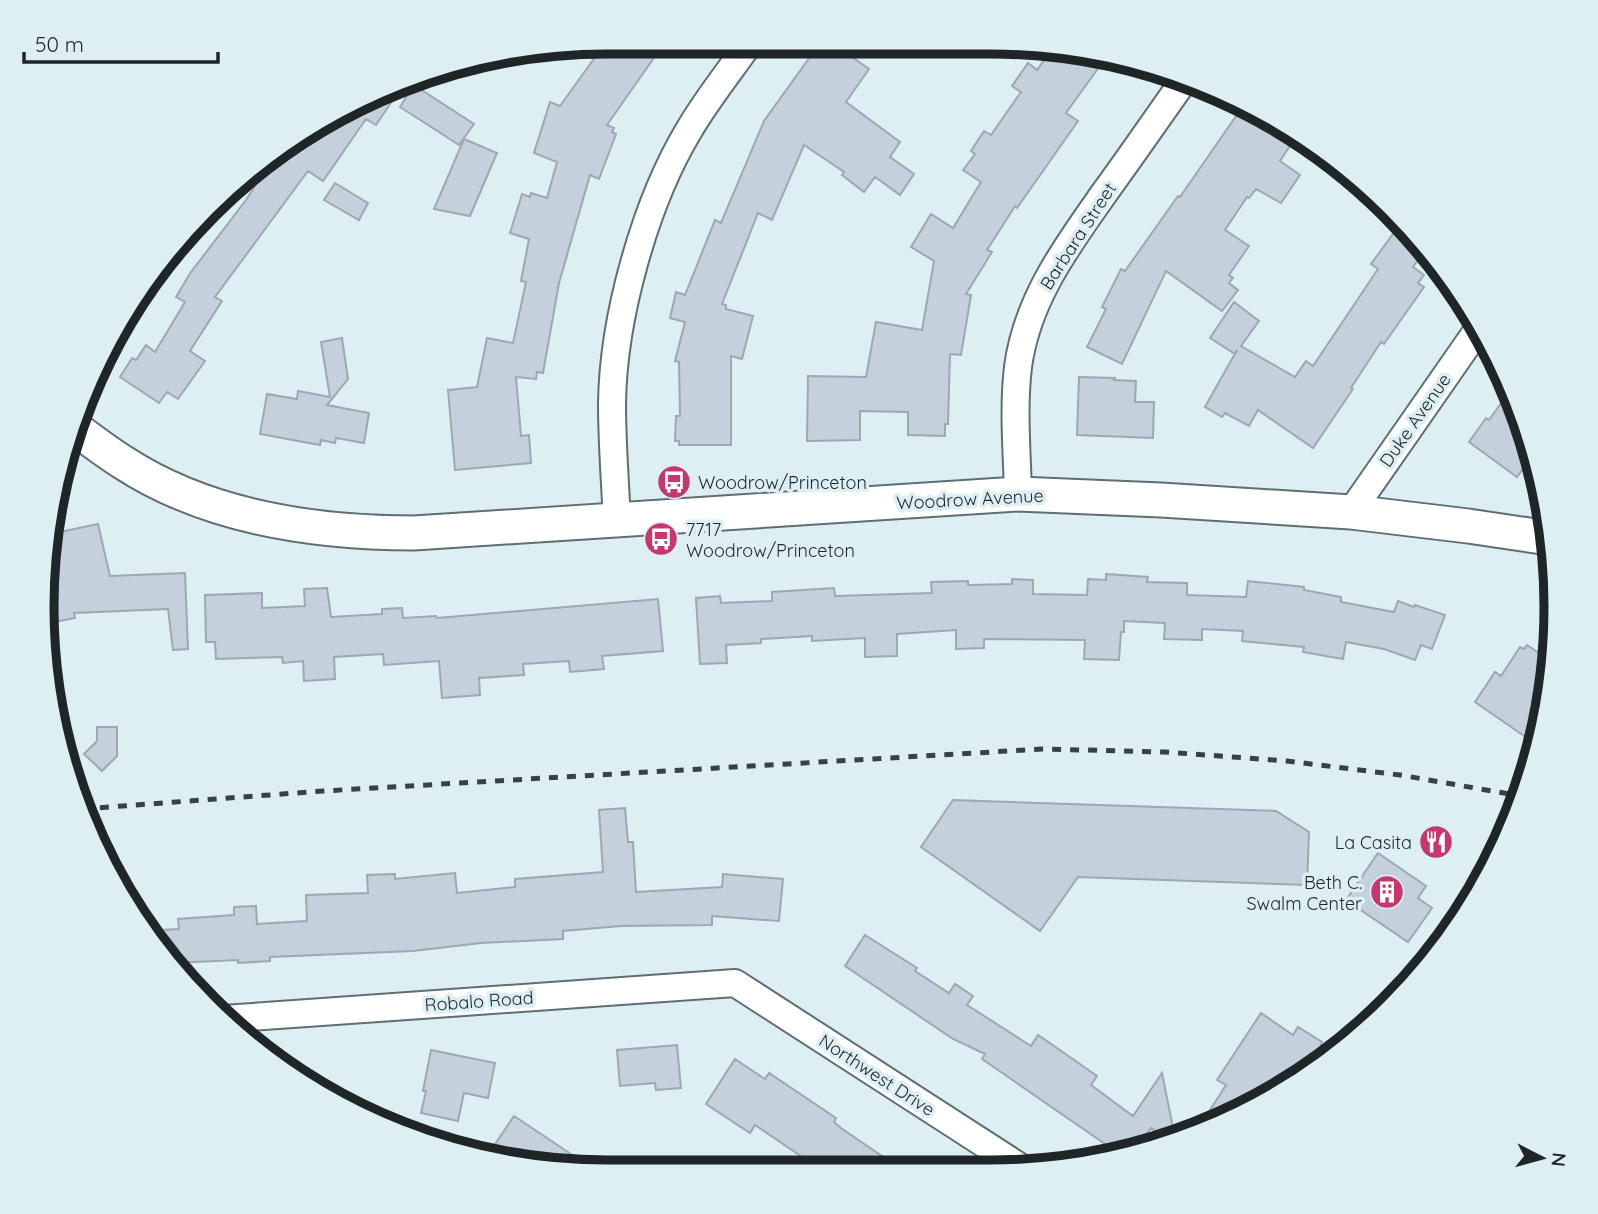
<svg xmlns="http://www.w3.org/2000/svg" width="1598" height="1214" viewBox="0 0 1598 1214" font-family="Quicksand,sans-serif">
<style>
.building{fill:#c4d0db;stroke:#9ca8b2;stroke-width:2}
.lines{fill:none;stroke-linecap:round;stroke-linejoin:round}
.minor-casing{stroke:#5e6e72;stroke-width:30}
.tertiary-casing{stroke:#5e6e72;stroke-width:37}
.minor{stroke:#fff;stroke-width:26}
.tertiary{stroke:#fff;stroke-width:33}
.rail{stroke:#394243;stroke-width:5;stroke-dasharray:9 9;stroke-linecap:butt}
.labels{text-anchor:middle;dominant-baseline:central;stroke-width:7;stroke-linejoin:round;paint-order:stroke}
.street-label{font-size:18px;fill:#1f2627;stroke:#ddeff3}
.poi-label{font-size:18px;fill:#1f2627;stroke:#ddeff3;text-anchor:start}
.rim{fill:none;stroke:#1f2627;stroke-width:9}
</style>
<rect width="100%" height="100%" fill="#ddeff3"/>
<path class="building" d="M 606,42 L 665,42 L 607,125 L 614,128 L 612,132 L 616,134 L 599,179 L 590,175 L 559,283 L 543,373 L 537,372 L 536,379 L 516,377 L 521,436 L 529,435 L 531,463 L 455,470 L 448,390 L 477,387 L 487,338 L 513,343 L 526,282 L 521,281 L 529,239 L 510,233 L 522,194 L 530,197 L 531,193 L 547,198 L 557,162 L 534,153 L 550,102 L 560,106 Z
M 820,43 L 862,43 L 852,57 L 869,69 L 846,102 L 900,142 L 890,157 L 914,174 L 900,195 L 875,177 L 864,192 L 842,175 L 844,172 L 804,145 L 772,220 L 758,213 L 722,304 L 726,305 L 726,309 L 753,316 L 742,359 L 731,356 L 731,445 L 679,445 L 679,441 L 675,441 L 676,416 L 680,416 L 679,362 L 675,361 L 685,322 L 670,318 L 676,292 L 685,295 L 715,220 L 721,223 L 764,121 Z
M 1065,49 L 1107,56 L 1066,113 L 1078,121 L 1017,208 L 1015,206 L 987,250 L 992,252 L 966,294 L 971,295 L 961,355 L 950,354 L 948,424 L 945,424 L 945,436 L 908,435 L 908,412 L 860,411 L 860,440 L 807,441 L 808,376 L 866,377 L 876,322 L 922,330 L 934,261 L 911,247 L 931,214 L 953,228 L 981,182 L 963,170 L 975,154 L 971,151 L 984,131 L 991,135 L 1021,92 L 1012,86 L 1028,63 L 1037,70 L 1049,53 L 1058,59 Z
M 403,85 L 376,125 L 366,119 L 323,181 L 308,171 L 215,297 L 222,301 L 190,351 L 205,361 L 178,399 L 167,392 L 159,403 L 120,377 L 132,358 L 136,360 L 146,345 L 155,352 L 185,302 L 176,297 L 191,272 L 246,200 L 274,156 L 324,118 Z
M 414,85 L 474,124 L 459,145 L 400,107 Z
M 1245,103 L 1297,135 L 1280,161 L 1300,175 L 1281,203 L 1256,189 L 1249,198 L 1247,197 L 1225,230 L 1249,246 L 1229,275 L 1233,278 L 1229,283 L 1238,290 L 1222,311 L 1166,271 L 1122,364 L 1087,347 L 1106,309 L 1102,307 L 1121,269 L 1125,271 L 1178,196 L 1180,197 Z
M 464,139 L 497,153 L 470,216 L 434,209 Z
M 335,183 L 368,203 L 359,220 L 324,200 Z
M 1398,227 L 1423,253 L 1413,267 L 1424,275 L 1418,283 L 1424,287 L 1384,344 L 1381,342 L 1351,388 L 1353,389 L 1313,448 L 1258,410 L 1249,426 L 1225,413 L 1222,417 L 1205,407 L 1237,350 L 1235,354 L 1210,338 L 1234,302 L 1259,321 L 1241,346 L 1295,377 L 1306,361 L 1313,366 L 1378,269 L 1371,264 Z
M 342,338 L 348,379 L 327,405 L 369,413 L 364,443 L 336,438 L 335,443 L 321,440 L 320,445 L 260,434 L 267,394 L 297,399 L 298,391 L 330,397 L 321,342 Z
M 1079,377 L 1115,378 L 1114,380 L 1136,381 L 1135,402 L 1154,402 L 1153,438 L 1077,435 Z
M 1512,388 L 1529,443 L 1523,451 L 1531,457 L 1517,477 L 1469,442 L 1486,418 L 1489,420 Z
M 98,524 L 110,576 L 185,573 L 188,649 L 173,650 L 168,609 L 74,613 L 75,618 L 54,622 L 51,609 L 45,610 L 50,534 Z
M 1106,574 L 1148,577 L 1147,582 L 1187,583 L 1187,595 L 1246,597 L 1248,581 L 1304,587 L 1304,590 L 1341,597 L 1341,602 L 1394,612 L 1398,601 L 1414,607 L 1415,605 L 1445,615 L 1432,649 L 1421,645 L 1415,660 L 1384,649 L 1346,642 L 1343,659 L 1303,652 L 1304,647 L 1242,641 L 1243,631 L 1202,629 L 1202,640 L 1164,639 L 1165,623 L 1124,621 L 1124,632 L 1121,632 L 1119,660 L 1084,659 L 1085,640 L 984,639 L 984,648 L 956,649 L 956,630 L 897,634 L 897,656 L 865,657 L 865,638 L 812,641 L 812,636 L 761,639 L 761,643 L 726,645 L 727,663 L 700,664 L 696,598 L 720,596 L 721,603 L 772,601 L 772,592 L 834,588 L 835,596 L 932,593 L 931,582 L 968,581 L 968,585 L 1012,584 L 1012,579 L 1033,580 L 1033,594 L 1087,595 L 1088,579 L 1106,580 Z
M 327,588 L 331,617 L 382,614 L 382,609 L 402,608 L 403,618 L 436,616 L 437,618 L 658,599 L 663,651 L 602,656 L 604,669 L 570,672 L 569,661 L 523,664 L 524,675 L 479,678 L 480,695 L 442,698 L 439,661 L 384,665 L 383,654 L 334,657 L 335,679 L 304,681 L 303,661 L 283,663 L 282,657 L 216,659 L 215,642 L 206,642 L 205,595 L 262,593 L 262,608 L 305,606 L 304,589 Z
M 1527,645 L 1551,661 L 1545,717 L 1537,745 L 1475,702 L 1495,672 L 1501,676 L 1520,647 L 1524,649 Z
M 97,727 L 117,727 L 117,756 L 102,771 L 84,754 L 97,741 Z
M 953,800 L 1276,811 L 1309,832 L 1307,885 L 1078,877 L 1040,931 L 921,847 Z
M 625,808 L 628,842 L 633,842 L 636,892 L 722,887 L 723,874 L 783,879 L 779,921 L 712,916 L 712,925 L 621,926 L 563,931 L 563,939 L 481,943 L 413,951 L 270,957 L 270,961 L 238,963 L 238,960 L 172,963 L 145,931 L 179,929 L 178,919 L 234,915 L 234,907 L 256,906 L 257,924 L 307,921 L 306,895 L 368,893 L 367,875 L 395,874 L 395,879 L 455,873 L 457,893 L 515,887 L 515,879 L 603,872 L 599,810 Z
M 1378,853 L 1426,886 L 1418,898 L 1432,908 L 1408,942 L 1346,900 Z
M 865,935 L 917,968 L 915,971 L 949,993 L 955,984 L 973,996 L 967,1005 L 1031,1046 L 1038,1035 L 1097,1076 L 1091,1085 L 1133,1116 L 1162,1073 L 1175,1138 L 1168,1140 L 1151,1128 L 1137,1148 L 1118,1153 L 982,1059 L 985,1054 L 953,1039 L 845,966 Z
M 1261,1013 L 1293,1035 L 1298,1027 L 1322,1042 L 1321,1046 L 1333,1054 L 1305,1077 L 1207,1129 L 1196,1132 L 1226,1085 L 1217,1080 Z
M 677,1045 L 681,1088 L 656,1090 L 655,1083 L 620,1086 L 617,1050 Z
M 431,1050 L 495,1063 L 488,1098 L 464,1093 L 458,1121 L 421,1113 L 426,1091 L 423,1091 Z
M 735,1059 L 765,1079 L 769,1073 L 836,1118 L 834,1122 L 841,1128 L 898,1167 L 817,1167 L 755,1125 L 750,1133 L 706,1104 Z
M 514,1116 L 553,1142 L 590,1167 L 533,1167 L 487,1156 Z"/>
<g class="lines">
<g class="minor-casing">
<path id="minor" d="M 1018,494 C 1017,452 1013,409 1018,367 C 1027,299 1067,246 1105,192 C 1132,155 1158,117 1185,79
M 1351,512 L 1479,328
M 617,520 C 615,482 612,442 612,404 C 613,318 645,203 689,130 C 707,99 730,71 750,42
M 223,1019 L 735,983 L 1020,1167"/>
</g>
<g class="tertiary-casing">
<path id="tertiary" d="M 76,429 C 92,441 108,453 124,463 C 209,518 316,533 414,533 L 1018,494 L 1161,500 L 1351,512 L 1468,526 L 1549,538"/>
</g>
<use href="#minor" class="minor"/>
<use href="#tertiary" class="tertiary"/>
<path class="rail" d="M 82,809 L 323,791 L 1043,749 L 1165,752 L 1287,761 L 1400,775 L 1521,796"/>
</g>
<defs>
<g id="bus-disc" transform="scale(1.75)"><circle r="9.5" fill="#c3386f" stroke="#ddeff3"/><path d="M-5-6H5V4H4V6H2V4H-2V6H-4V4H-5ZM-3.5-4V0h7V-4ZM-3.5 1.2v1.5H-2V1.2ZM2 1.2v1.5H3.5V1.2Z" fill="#fff"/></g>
<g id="restaurant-disc" transform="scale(1.75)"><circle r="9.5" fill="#c3386f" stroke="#ddeff3"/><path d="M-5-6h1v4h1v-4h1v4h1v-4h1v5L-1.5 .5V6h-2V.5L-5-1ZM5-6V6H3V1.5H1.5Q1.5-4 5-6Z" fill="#fff"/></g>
<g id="building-disc" transform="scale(1.75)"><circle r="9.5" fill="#c3386f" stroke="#ddeff3"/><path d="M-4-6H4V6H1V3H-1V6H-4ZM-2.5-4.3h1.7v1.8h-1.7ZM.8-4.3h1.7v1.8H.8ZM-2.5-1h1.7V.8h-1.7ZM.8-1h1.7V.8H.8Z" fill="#fff"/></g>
</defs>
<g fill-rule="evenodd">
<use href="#bus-disc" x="674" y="482"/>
<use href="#bus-disc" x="661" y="539"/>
<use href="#restaurant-disc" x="1436" y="842"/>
<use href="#building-disc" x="1387" y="892"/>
</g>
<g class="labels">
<g class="street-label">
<text transform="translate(1078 236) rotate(-57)">Barbara Street</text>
<text transform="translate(1415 420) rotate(-55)">Duke Avenue</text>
<text transform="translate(970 499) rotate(-3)">Woodrow Avenue</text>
<text transform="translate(479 1001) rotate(-4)">Robalo Road</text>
<text transform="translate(877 1075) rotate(33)">Northwest Drive</text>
</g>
<g class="poi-label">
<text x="698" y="482">Woodrow/Princeton</text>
<text x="686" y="529">7717<tspan x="686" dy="21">Woodrow/Princeton</tspan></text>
<text x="1412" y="842" text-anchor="end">La Casita</text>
<text x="1362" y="882" text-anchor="end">Beth C.<tspan x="1362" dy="21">Swalm Center</tspan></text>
</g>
</g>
<path d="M0 0H1598V1214H0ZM607 54H991A553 553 0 0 1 1544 607V607A553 553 0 0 1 991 1160H607A553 553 0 0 1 54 607V607A553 553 0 0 1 607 54Z" fill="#ddeff3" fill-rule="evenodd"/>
<path class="rim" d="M607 54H991A553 553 0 0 1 1544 607V607A553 553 0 0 1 991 1160H607A553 553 0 0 1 54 607V607A553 553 0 0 1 607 54Z"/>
<g transform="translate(1542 1158) rotate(96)" stroke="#ddeff3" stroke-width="5" paint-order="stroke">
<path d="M0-5L12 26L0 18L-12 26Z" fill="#1f2627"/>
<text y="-10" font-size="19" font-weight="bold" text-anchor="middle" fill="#1f2627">N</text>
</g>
<path d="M24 52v10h194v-10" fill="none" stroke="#1f2627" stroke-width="3.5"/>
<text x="35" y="52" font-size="21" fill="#1f2627" stroke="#ddeff3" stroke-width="5" paint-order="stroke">50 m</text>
</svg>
